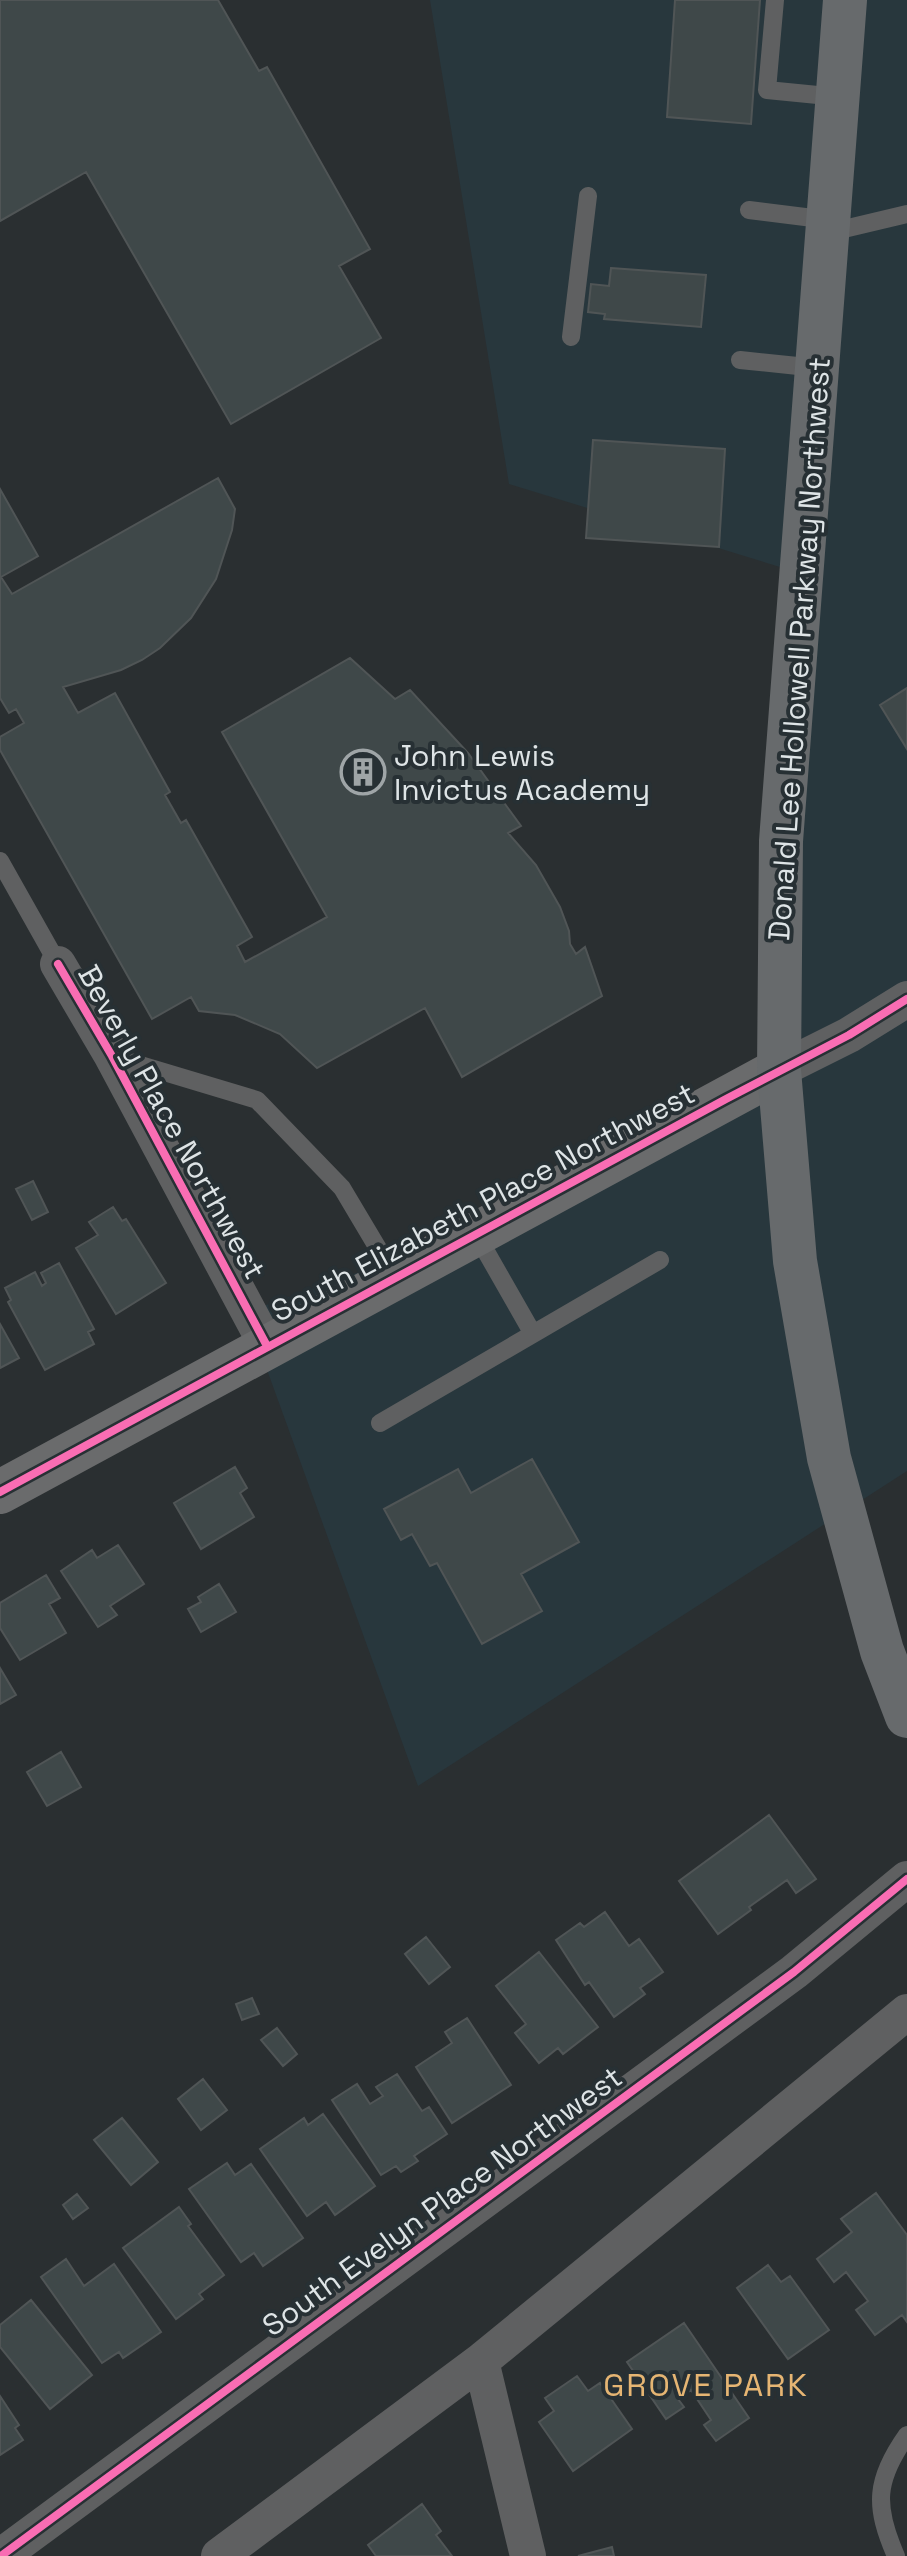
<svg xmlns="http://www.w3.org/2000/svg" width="907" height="2556" viewBox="0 0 907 2556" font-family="'Space Grotesk',sans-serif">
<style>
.built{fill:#28373d}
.building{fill:#3f4849;stroke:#505556;stroke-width:2}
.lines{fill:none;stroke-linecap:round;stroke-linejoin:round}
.lane{stroke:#5f6061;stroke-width:18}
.street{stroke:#5f6061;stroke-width:36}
.secondary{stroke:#6a6b6c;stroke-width:44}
.primary{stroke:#676a6c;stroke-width:44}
.cycleway-casing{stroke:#273034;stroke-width:13}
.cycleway{stroke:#f96db3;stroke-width:8}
.labels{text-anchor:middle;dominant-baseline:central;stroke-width:8;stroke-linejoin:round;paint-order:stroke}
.street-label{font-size:30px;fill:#dee4e6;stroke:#273034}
.poi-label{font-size:30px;fill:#dee4e6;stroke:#273034;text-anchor:start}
.neighbourhood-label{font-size:32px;letter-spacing:2px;fill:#e5b573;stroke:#273034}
</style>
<rect width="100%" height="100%" fill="#2a2f31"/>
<path class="built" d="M 430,0 L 907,0 L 907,1471 L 418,1786 L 246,1312 L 475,1231 L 757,1083 L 793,571 L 509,484 Z"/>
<path class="building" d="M 0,0 L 218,0 L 259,71 L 267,67 L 370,249 L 339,266 L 381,338 L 231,424 L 86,172 L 0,221 Z
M 675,0 L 760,0 L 751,124 L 667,117 Z
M 611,268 L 706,275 L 701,327 L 604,319 L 605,314 L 588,312 L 591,284 L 609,286 Z
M 593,440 L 725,449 L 719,547 L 586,538 Z
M 218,478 L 235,509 L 232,530 L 216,579 L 191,618 L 160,648 L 142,660 L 121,670 L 63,687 L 78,713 L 115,693 L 170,792 L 165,795 L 181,823 L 186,820 L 252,937 L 237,946 L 245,962 L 327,917 L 222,732 L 350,658 L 395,699 L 410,690 L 468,753 L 521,826 L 508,833 L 536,865 L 560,907 L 569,931 L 570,944 L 576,954 L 585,947 L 602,996 L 462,1077 L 425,1008 L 317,1068 L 280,1034 L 235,1015 L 199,1011 L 191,997 L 152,1019 L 0,750 L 0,737 L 24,723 L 16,709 L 9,713 L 0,698 L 0,489 L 38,556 L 1,577 L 12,594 Z
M 907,688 L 907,749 L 880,705 Z
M 33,1181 L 48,1212 L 32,1220 L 16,1189 Z
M 113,1207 L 122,1221 L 126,1219 L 166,1283 L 116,1314 L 76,1248 L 98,1235 L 89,1222 Z
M 59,1263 L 94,1329 L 88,1332 L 94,1344 L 45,1370 L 8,1302 L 11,1300 L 5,1288 L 35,1272 L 42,1286 L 46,1283 L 41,1273 Z
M 0,1324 L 19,1358 L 0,1368 Z
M 532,1459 L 579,1542 L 521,1574 L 542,1611 L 482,1644 L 437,1563 L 430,1566 L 412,1534 L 401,1540 L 384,1509 L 458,1469 L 471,1493 Z
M 235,1467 L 247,1488 L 240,1493 L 254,1517 L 201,1549 L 174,1503 Z
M 118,1545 L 144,1584 L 110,1606 L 117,1615 L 98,1627 L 61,1571 L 92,1550 L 97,1558 Z
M 46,1575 L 60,1598 L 49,1604 L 66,1633 L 20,1660 L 0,1628 L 0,1603 Z
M 219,1584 L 236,1612 L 201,1632 L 188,1609 L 201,1602 L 198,1597 Z
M 0,1668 L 16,1695 L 0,1704 Z
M 61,1752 L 81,1787 L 47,1806 L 27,1772 Z
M 769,1815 L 816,1879 L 796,1893 L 787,1880 L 749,1907 L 751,1910 L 718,1934 L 679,1881 Z
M 605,1912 L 629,1946 L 639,1939 L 663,1972 L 640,1988 L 645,1994 L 614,2017 L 589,1982 L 585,1985 L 556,1940 L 580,1923 L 584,1927 Z
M 426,1937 L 450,1967 L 429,1984 L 405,1954 Z
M 539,1952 L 598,2027 L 563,2054 L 558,2048 L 539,2063 L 515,2033 L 526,2024 L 496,1986 Z
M 252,1998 L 259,2014 L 242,2020 L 236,2004 Z
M 467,2018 L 511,2085 L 452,2123 L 416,2067 L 452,2043 L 445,2032 Z
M 277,2028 L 297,2054 L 283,2066 L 261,2040 Z
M 397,2074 L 422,2111 L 429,2107 L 447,2134 L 414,2156 L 418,2161 L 401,2172 L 396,2166 L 381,2175 L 332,2100 L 357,2084 L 370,2104 L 383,2096 L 376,2087 Z
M 203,2079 L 227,2110 L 201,2130 L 178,2099 Z
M 323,2114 L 375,2186 L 335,2215 L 326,2202 L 307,2216 L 260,2149 L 304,2118 L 308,2125 Z
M 122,2118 L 158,2162 L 131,2185 L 94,2140 Z
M 227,2163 L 235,2175 L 251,2164 L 303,2238 L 263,2266 L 254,2253 L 241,2262 L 189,2189 Z
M 876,2193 L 907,2235 L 907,2322 L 902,2315 L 875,2335 L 856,2310 L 868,2301 L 846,2272 L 834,2282 L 817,2259 L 852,2232 L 841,2219 Z
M 77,2194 L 88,2208 L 73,2219 L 63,2205 Z
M 179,2207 L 191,2224 L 188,2226 L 224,2275 L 199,2294 L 203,2299 L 176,2319 L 123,2248 Z
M 66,2259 L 84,2286 L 114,2264 L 161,2332 L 123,2358 L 119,2352 L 102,2363 L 41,2277 Z
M 768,2265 L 781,2282 L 790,2276 L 829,2330 L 788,2359 L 737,2288 Z
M 31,2300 L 92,2375 L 50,2409 L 0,2347 L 0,2325 Z
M 684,2323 L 749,2418 L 716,2441 L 704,2425 L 711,2420 L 691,2390 L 678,2399 L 684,2407 L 666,2419 L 627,2362 Z
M 577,2376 L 588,2391 L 600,2383 L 632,2429 L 573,2471 L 539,2422 L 554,2411 L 545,2398 Z
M 0,2396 L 19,2425 L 15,2428 L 23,2440 L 0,2455 Z
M 422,2504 L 441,2531 L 436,2535 L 452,2556 L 376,2556 L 368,2545 Z
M 612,2547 L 614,2556 L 578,2556 Z"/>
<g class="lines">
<path class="lane" d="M 775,0 L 767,90 L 838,97
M 749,210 L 829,220
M 827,233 L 907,214
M 571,337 L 588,196
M 740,360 L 817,368
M 0,861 L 58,964
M 114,1057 L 257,1100 L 342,1188 L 395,1277
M 476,1234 L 533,1334
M 380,1423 L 660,1260
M 896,2556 C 874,2506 875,2480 907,2435"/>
<path class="street" d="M 58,964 L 112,1056 L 267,1346
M 779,1070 L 849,1035 L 907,999
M 481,2361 L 528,2556
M 1,2556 L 794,1972 L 907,1879
M 219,2556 L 481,2361 L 907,2012"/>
<path class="secondary" d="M 0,1492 L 779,1070"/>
<path class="primary" d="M 845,0 L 781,841 L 779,1070 L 795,1261 L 829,1458 L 882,1651 L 907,1716"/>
<g class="cycleway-casing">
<path id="cycleway" d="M 58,964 L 112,1056 L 267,1346
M 0,1492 L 726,1099 L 849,1035 L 907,999
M 1,2556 L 794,1972 L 907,1879"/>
</g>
<use href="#cycleway" class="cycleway"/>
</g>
<defs>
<g id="building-ring" transform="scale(2.3)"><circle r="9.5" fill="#273034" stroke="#9fa5a7" stroke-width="1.5"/><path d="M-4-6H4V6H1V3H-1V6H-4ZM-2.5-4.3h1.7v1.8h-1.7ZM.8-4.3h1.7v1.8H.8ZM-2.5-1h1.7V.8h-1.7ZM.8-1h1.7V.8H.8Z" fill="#9fa5a7"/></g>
</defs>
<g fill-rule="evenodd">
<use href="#building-ring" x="363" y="772"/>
</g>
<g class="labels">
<g class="street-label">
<text transform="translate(799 649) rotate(-86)">Donald Lee Hollowell Parkway Northwest</text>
<text transform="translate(172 1122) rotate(61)">Beverly Place Northwest</text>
<text transform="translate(483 1202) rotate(-28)">South Elizabeth Place Northwest</text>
<text transform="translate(442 2201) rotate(-36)">South Evelyn Place Northwest</text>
</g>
<g class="poi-label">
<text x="394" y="755">John Lewis<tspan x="394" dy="34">Invictus Academy</tspan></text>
</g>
<g class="neighbourhood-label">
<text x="706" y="2385">GROVE PARK</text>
</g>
</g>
</svg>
